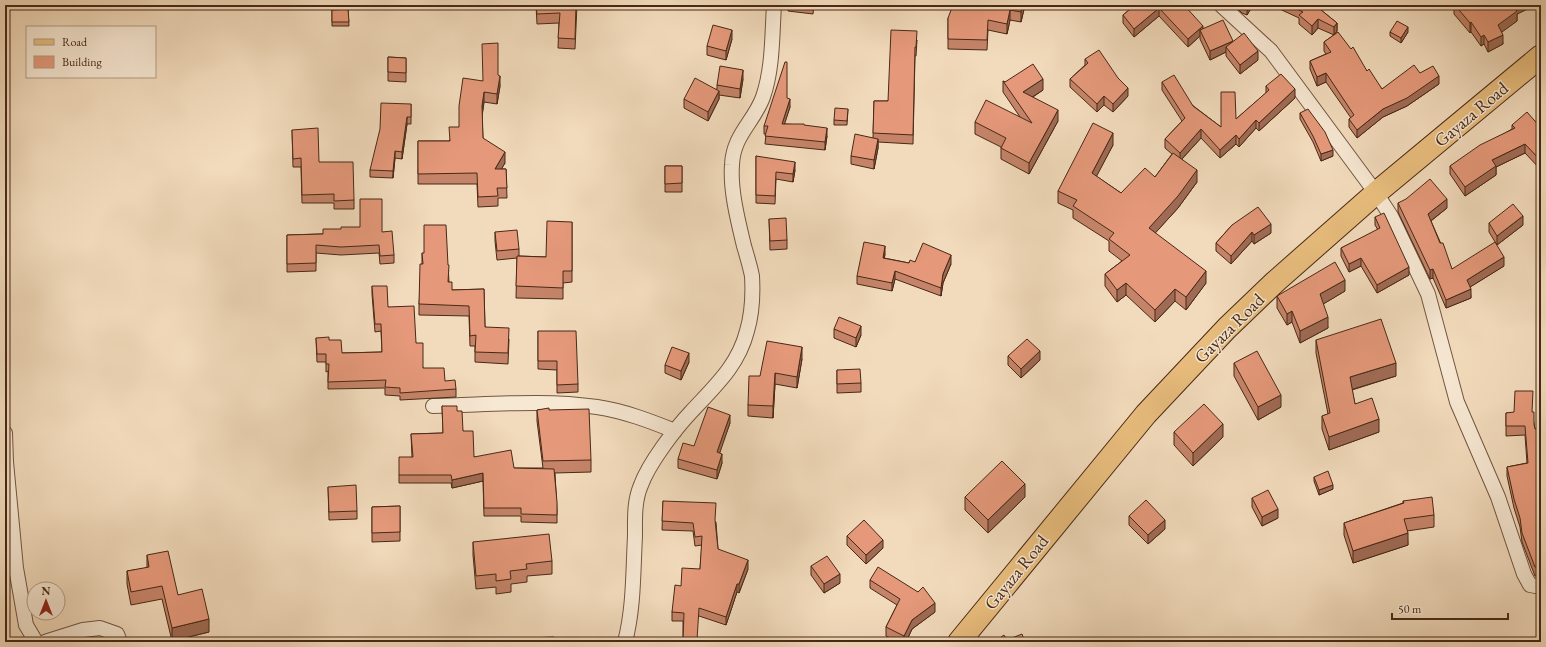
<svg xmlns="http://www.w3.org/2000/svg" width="1546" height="647" viewBox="0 0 1546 647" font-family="'EB Garamond',serif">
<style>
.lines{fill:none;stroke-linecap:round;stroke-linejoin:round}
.minor-casing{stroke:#725640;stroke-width:16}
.primary-casing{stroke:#482916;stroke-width:24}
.minor{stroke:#f7e8d3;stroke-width:14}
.primary{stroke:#e9be7e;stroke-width:22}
.wall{fill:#c58469;stroke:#482916}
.shaded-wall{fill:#a06b55;stroke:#482916}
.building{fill:#e5997a;stroke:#482916}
.labels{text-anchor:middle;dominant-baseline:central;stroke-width:3;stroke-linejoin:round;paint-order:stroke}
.street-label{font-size:18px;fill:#482916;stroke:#f7e8d3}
</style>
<rect width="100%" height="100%" fill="#f2dbbc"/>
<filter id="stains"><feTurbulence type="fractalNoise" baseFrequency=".005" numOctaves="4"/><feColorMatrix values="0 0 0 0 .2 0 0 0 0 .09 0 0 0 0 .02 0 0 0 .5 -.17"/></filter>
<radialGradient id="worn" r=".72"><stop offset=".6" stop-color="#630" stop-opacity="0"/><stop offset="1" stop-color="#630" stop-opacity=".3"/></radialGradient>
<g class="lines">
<g class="minor-casing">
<path id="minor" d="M 1221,5 L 1271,51 L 1376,193 L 1391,216 L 1428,294 L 1457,402 L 1498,497 L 1524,574 L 1530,585 L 1541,587
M 433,406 C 487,405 543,399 597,407 C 624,411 650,421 675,431
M 5,433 L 6,462 L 16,568 L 26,625 L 36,642
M 45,642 L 83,630 L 100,628 L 117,634 L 120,642
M 625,642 C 634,607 633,572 635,536 C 635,519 634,501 641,485 C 649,463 675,429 691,412 C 715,386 738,366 747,331 C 752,314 753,293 752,276 C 750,266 747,256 744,246 C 738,221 730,190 732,165 C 733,135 754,122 763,97 C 773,68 772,35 774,5"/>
</g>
<g class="primary-casing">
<path id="primary" d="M 959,642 L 1146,414 L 1227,328 L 1275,282 L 1376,193 L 1541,56"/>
</g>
<use href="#minor" class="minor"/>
<use href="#primary" class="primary"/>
</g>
<path class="wall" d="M 349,5 L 366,5 L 366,7 L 349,6 Z
M 536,5 L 577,5 L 575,49 L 558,48 L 559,23 L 537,24 Z
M 788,5 L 814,5 L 813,14 L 788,11 Z
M 1025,5 L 1021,22 L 1010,20 L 1007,34 L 988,30 L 987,50 L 948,49 L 948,18 Z
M 1135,5 L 1184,5 L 1203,29 L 1233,42 L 1258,60 L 1240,74 L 1226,56 L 1226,52 L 1210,60 L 1200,39 L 1200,36 L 1188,47 L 1159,16 L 1134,37 L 1123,23 L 1123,15 Z
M 1234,5 L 1253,5 L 1247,15 L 1242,13 Z
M 1271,5 L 1315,5 L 1337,23 L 1337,31 L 1335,34 L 1367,71 L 1382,89 L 1420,73 L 1439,84 L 1407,106 L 1383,117 L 1357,138 L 1349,127 L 1349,119 L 1351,118 L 1326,82 L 1317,86 L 1310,69 L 1310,61 L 1326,54 L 1324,51 L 1324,42 L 1334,35 L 1318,28 L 1312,35 L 1299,24 L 1299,18 Z
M 1453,5 L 1534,5 L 1534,6 L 1517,14 L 1517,21 L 1501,32 L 1503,44 L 1488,52 L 1484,44 L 1481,46 L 1471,32 L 1470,33 L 1454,14 L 1454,7 Z
M 348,9 L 349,26 L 332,26 L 332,10 Z
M 1390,32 L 1408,32 L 1401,43 L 1390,36 Z
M 732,39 L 726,60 L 707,55 L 707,46 Z
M 917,40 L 916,56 L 915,56 L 913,144 L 878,142 L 878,148 L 874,169 L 851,164 L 851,156 L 873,138 L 874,101 L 888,101 Z
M 388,57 L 406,58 L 406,82 L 388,81 Z
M 1085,59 L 1128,96 L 1113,112 L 1104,105 L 1097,112 L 1070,87 L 1070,79 L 1085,65 Z
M 498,75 L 500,86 L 497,104 L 484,102 L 482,115 L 483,138 L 505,163 L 501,169 L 506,169 L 507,198 L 498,198 L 498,206 L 478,207 L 477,184 L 418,184 L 418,141 L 449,141 L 459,127 L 483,81 Z
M 743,79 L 740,98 L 719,95 L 719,99 L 708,121 L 684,108 L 684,99 L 717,89 L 717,85 Z
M 1003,81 L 1005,82 L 1043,90 L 1033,97 L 1058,121 L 1029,174 L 1001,159 L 1001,147 L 975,134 L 975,122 L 1020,117 L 1003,92 Z
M 1162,82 L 1221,127 L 1236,119 L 1266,93 L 1266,86 L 1295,98 L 1259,131 L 1256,128 L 1239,147 L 1236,144 L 1220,158 L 1201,138 L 1182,159 L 1197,182 L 1178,208 L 1155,233 L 1206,283 L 1186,310 L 1175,301 L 1155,322 L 1126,295 L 1117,302 L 1105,286 L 1105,274 L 1122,261 L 1109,251 L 1109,241 L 1073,218 L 1073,210 L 1058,203 L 1058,191 L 1113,145 L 1096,176 L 1121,193 L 1155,177 L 1172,154 L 1165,148 L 1165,139 L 1182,121 L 1162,90 Z
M 787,98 L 790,107 L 784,124 L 804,125 L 827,136 L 825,150 L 765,144 L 766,134 L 764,134 L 764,126 Z
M 411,104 L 411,124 L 407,124 L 402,159 L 395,158 L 393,178 L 370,177 L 370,170 Z
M 848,109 L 847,125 L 834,125 L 834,120 Z
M 1300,113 L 1333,156 L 1321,161 L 1313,142 L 1300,119 Z
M 1512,125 L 1541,128 L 1541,170 L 1525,153 L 1496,167 L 1496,175 L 1465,196 L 1450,174 L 1450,166 L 1512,129 Z
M 292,130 L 319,162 L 354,200 L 354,209 L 334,209 L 334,203 L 302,203 L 301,167 L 293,167 Z
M 756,156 L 795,170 L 793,182 L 776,179 L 775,204 L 756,203 Z
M 665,166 L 682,166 L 682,192 L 665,192 Z
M 1398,203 L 1447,208 L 1431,221 L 1452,269 L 1504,266 L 1470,287 L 1471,298 L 1446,308 L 1433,278 L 1430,279 L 1398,212 Z
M 1375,217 L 1409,275 L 1377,293 L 1361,266 L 1349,272 L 1341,256 L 1341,248 L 1378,230 L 1375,225 Z
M 769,219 L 787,240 L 787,249 L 770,250 Z
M 572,222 L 572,282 L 563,283 L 563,299 L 516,298 L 517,258 L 497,260 L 495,241 L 495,232 L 519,249 L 519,256 L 546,257 Z
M 1489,223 L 1523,225 L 1497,245 L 1489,232 Z
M 1232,225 L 1271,233 L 1254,244 L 1252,241 L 1231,264 L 1216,251 L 1216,243 Z
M 382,232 L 394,255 L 394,263 L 380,264 L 379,253 L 341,255 L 316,253 L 316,271 L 287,272 L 287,235 Z
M 422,253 L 448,265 L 449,282 L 452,290 L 484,289 L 485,327 L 509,339 L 508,364 L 475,362 L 475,346 L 470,346 L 469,316 L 419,315 L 419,304 L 422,264 Z
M 885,254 L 884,258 L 909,263 L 915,262 L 951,264 L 943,283 L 941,296 L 895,279 L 892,291 L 857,284 L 857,276 Z
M 372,286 L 416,343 L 423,368 L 445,381 L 456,389 L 456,397 L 400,400 L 400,396 L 385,395 L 385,388 L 328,389 L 328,371 L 326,372 L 326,362 L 317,362 L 316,338 L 342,353 L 382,352 L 381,331 L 375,332 L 372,294 Z
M 1345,291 L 1323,304 L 1328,328 L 1300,343 L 1292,322 L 1287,325 L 1277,308 L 1277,296 Z
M 834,329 L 861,335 L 856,347 L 834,338 Z
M 538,331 L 578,384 L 578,392 L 557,393 L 557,370 L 538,369 Z
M 1316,340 L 1396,376 L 1352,390 L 1355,404 L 1379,432 L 1329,450 L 1322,429 L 1322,416 L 1328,414 L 1316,353 Z
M 1008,356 L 1040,360 L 1021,378 L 1008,365 Z
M 802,359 L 797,388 L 775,384 L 773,418 L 748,416 L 748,405 L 760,376 Z
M 689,362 L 681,380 L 665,373 L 665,365 Z
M 1234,363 L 1281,407 L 1258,420 L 1234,376 Z
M 837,370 L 861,383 L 861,392 L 837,393 Z
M 442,406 L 457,411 L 463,431 L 474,457 L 514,468 L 543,468 L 537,421 L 537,410 L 549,410 L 591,460 L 591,472 L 555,473 L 557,510 L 557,523 L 521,522 L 521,516 L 484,516 L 483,481 L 452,488 L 451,483 L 399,483 L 399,475 L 412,457 L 411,434 L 443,433 Z
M 1532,412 L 1535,429 L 1541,445 L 1541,457 L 1540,457 L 1541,461 L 1541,576 L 1535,576 L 1522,542 L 1520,527 L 1514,508 L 1507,476 L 1507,467 L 1527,463 L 1525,435 L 1506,436 L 1506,413 Z
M 730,423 L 719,453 L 722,463 L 717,479 L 678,468 L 678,459 L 694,446 Z
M 1174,432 L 1223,437 L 1193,466 L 1174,445 Z
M 1314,477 L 1333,489 L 1319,495 L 1314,481 Z
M 328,487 L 357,511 L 357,519 L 329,520 Z
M 965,497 L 1025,497 L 988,533 L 965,510 Z
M 1252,498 L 1278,518 L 1262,526 L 1252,507 Z
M 663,501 L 716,522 L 718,549 L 748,569 L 739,593 L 737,592 L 726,625 L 699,616 L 683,640 L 683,621 L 672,621 L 672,612 L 681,586 L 700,569 L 702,545 L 695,546 L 693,531 L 662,530 Z
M 1403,501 L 1434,515 L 1434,527 L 1407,531 L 1408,545 L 1353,563 L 1344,535 L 1344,523 L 1403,503 Z
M 400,506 L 400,541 L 372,542 L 372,507 Z
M 1129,516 L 1165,529 L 1148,544 L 1129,525 Z
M 847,536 L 883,548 L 866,564 L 847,545 Z
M 473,542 L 552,561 L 552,574 L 527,576 L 527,582 L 511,584 L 511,592 L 496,594 L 496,587 L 476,589 L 473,555 Z
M 147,555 L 178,595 L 209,632 L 172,641 L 162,599 L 131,605 L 127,584 L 127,571 L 147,568 Z
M 811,566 L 840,583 L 824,593 L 811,575 Z
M 870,580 L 918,592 L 935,612 L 912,629 L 906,642 L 898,642 L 886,636 L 886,627 L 897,605 L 870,588 Z"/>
<path class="shaded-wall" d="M 1022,5 L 1025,5 L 1021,22 L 1021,12 Z
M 1248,5 L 1253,5 L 1247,15 L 1247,7 Z
M 1515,5 L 1534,5 L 1534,6 L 1517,14 L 1517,21 L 1498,35 L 1498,25 L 1513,6 Z
M 1159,8 L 1159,16 L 1134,37 L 1134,29 Z
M 1010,10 L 1010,20 L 1007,34 L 1007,24 Z
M 1318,19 L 1318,28 L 1312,35 L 1312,26 Z
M 1471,22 L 1471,32 L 1470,33 L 1470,23 Z
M 1337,23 L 1337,31 L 1334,35 L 1334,27 Z
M 1203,26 L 1203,34 L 1200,30 L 1200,36 L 1188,47 L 1188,39 Z
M 1408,27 L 1408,32 L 1401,43 L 1401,38 Z
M 732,30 L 732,39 L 726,60 L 726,51 Z
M 1484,35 L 1484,44 L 1481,46 L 1481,37 Z
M 1503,35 L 1503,44 L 1488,52 L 1488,42 Z
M 1233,41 L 1233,49 L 1226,47 L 1226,52 L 1210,60 L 1210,51 Z
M 1258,51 L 1258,60 L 1240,74 L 1240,65 Z
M 743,70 L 743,79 L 740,98 L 740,89 Z
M 1326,73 L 1326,82 L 1317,86 L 1317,77 Z
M 500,76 L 500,86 L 497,104 L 497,94 Z
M 1439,76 L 1439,84 L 1407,106 L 1383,117 L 1357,138 L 1357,130 L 1383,109 Z
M 1043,79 L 1043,90 L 1023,103 L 1023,92 Z
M 1128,88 L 1128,96 L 1113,112 L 1113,104 Z
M 1295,89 L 1295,98 L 1259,131 L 1259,123 Z
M 719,91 L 719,99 L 708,121 L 708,112 Z
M 484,92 L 484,102 L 482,117 L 482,106 Z
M 1104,96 L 1104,105 L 1097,112 L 1097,104 Z
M 790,99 L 790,107 L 782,132 L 782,124 Z
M 1058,110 L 1058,121 L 1029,174 L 1029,163 Z
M 407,117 L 407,124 L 402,159 L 402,152 Z
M 1256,120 L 1256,128 L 1239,147 L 1239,139 Z
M 827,128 L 827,136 L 825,150 L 825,142 Z
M 1201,129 L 1201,138 L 1180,161 L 1180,153 Z
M 1541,129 L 1541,138 L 1537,132 Z
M 1113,133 L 1113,145 L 1092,185 L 1092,173 Z
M 1236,135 L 1236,144 L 1220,158 L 1220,150 Z
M 878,139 L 878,148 L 874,169 L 874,160 Z
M 1525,144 L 1525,153 L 1496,167 L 1496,175 L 1465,196 L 1465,187 L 1492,160 Z
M 1333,150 L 1333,156 L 1321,161 L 1321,154 Z
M 395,151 L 395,158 L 393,178 L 393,171 Z
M 505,152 L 505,163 L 495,180 L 495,169 Z
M 795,162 L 795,170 L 793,182 L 793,174 Z
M 1197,170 L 1197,182 L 1178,208 L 1149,240 L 1149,228 Z
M 1447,199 L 1447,208 L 1428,223 L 1428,214 Z
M 1523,216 L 1523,225 L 1497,245 L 1497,236 Z
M 1271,224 L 1271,233 L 1254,244 L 1254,235 Z
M 1252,232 L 1252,241 L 1231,264 L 1231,256 Z
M 885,246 L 885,254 L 883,267 L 883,258 Z
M 951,255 L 951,264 L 943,283 L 941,296 L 941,288 L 943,274 Z
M 1504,257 L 1504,266 L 1467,289 L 1467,280 Z
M 1361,258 L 1361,266 L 1349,272 L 1349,264 Z
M 1409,267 L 1409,275 L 1377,293 L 1377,285 Z
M 1433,269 L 1433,278 L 1430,279 L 1430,270 Z
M 895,271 L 895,279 L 892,291 L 892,283 Z
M 1206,271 L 1206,283 L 1186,310 L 1186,297 Z
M 1345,280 L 1345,291 L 1320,306 L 1320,294 Z
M 1126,283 L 1126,295 L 1117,302 L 1117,290 Z
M 1175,289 L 1175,301 L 1155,322 L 1155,310 Z
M 1471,289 L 1471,298 L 1446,308 L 1446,300 Z
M 1292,311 L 1292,322 L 1287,325 L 1287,314 Z
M 1328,317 L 1328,328 L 1300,343 L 1300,331 Z
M 861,326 L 861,335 L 856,347 L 856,338 Z
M 802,347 L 802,359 L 797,388 L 797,377 Z
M 1040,351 L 1040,360 L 1021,378 L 1021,369 Z
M 689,353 L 689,362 L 681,380 L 681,371 Z
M 1396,363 L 1396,376 L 1350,390 L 1350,377 Z
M 775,373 L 775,384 L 773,418 L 773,406 Z
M 1281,395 L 1281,407 L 1258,420 L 1258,407 Z
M 730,415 L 730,423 L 717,461 L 717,452 Z
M 1379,419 L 1379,432 L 1329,450 L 1329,437 Z
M 1223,424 L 1223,437 L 1193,466 L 1193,453 Z
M 722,454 L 722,463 L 717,479 L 717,470 Z
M 483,473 L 483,481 L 452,488 L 452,480 Z
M 1025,484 L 1025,497 L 988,533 L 988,520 Z
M 1333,485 L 1333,489 L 1319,495 L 1319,490 Z
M 1278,509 L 1278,518 L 1262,526 L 1262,517 Z
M 1165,520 L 1165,529 L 1148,544 L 1148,535 Z
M 1408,533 L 1408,545 L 1353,563 L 1353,551 Z
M 883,540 L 883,548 L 866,564 L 866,555 Z
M 748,560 L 748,569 L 739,593 L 739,584 Z
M 840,574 L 840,583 L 824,593 L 824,584 Z
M 737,584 L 737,592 L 726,625 L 726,617 Z
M 935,603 L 935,612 L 912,629 L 906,642 L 904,642 L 904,636 L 912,620 Z
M 209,619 L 209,632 L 172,641 L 172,628 Z"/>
<path class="building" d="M 536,5 L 576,5 L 575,39 L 558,38 L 560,13 L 537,14 Z
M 953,5 L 1022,5 L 1021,12 L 1010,10 L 1007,24 L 988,20 L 987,40 L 948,39 L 948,18 Z
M 1135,5 L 1184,5 L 1203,26 L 1188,39 L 1159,8 L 1134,29 L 1123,15 Z
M 1243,5 L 1248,5 L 1247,7 Z
M 1289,5 L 1315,5 L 1337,23 L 1334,27 L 1318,19 L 1312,26 L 1299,15 L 1303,12 Z
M 1455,5 L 1515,5 L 1513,6 L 1517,11 L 1498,25 L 1503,35 L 1488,42 L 1484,35 L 1481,37 L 1471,22 L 1470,23 Z
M 348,9 L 349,22 L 332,22 L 332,10 Z
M 1223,20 L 1233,41 L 1210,51 L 1200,30 Z
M 1397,21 L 1408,27 L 1401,38 L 1390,32 Z
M 713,25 L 732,30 L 726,51 L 707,46 Z
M 891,30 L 917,31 L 916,47 L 915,47 L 913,135 L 873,133 L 874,101 L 888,101 Z
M 1338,32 L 1351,49 L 1353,47 L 1367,71 L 1369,69 L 1382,89 L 1414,65 L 1420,73 L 1433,66 L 1439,76 L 1407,98 L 1383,109 L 1357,130 L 1349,119 L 1354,115 L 1326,73 L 1317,77 L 1310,61 L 1331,52 L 1324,42 Z
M 1244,33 L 1258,51 L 1240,65 L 1226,47 Z
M 498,43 L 498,75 L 500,76 L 497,94 L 484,92 L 482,106 L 483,138 L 505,152 L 495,169 L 506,169 L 507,188 L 497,188 L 498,196 L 478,197 L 477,173 L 418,174 L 418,141 L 450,141 L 449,127 L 459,127 L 459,106 L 463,78 L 483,81 L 482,44 Z
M 1099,50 L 1118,78 L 1128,88 L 1113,104 L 1104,96 L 1097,104 L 1070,79 L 1088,63 L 1085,59 Z
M 388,57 L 406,58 L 406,73 L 388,72 Z
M 785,62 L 787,62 L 787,98 L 790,99 L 782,124 L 804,124 L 804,125 L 827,128 L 825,142 L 765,136 L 768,126 L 764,126 Z
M 1033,64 L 1043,79 L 1023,92 L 1058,110 L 1029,163 L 1001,148 L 1006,138 L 975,122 L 986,100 L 1032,123 L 1003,81 L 1005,82 Z
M 720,66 L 743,70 L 740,89 L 717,85 Z
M 1281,74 L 1295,89 L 1259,123 L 1256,120 L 1239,139 L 1236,135 L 1220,150 L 1201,129 L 1180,153 L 1165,139 L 1185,118 L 1162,82 L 1174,75 L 1193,106 L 1221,127 L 1221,92 L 1235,92 L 1236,119 L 1269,90 L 1266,86 Z
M 695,78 L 719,91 L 708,112 L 684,99 Z
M 381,103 L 411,104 L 411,117 L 407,117 L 402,152 L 395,151 L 393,171 L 370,170 L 380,129 Z
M 835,108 L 848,109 L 847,121 L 834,120 Z
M 1308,109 L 1325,132 L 1333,150 L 1321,154 L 1313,136 L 1300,113 Z
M 1527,112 L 1541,128 L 1541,129 L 1537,132 L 1541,136 L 1541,161 L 1525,144 L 1492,160 L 1496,166 L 1465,187 L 1450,166 L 1480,145 L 1515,128 L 1512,125 Z
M 1093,123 L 1113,133 L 1092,173 L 1121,193 L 1145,168 L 1155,177 L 1173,153 L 1197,170 L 1178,196 L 1149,228 L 1206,271 L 1186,297 L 1175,289 L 1155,310 L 1126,283 L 1117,290 L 1105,274 L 1130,255 L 1109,239 L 1114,233 L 1073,206 L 1077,200 L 1058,191 Z
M 318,128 L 319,162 L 353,162 L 354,200 L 334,201 L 334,194 L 302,195 L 301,158 L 293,159 L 292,130 Z
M 855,134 L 878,139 L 874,160 L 851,156 Z
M 756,156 L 795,162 L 793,174 L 776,172 L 775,196 L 756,195 Z
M 665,166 L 682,166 L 682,183 L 665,184 Z
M 1430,179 L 1447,199 L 1428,214 L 1440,243 L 1443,243 L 1452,269 L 1495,242 L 1504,257 L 1467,280 L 1471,289 L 1446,300 L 1433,269 L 1430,270 L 1398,203 L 1406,199 Z
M 360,199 L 382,199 L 382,232 L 392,231 L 394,255 L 380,256 L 379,245 L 341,247 L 316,245 L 316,263 L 287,264 L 287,235 L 323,234 L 323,229 L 341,229 L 341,227 L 360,227 Z
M 1513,204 L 1523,216 L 1497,236 L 1489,223 Z
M 1258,207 L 1271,224 L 1254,235 L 1252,232 L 1231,256 L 1216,243 L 1232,225 Z
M 1384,213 L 1409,267 L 1377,285 L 1361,258 L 1349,264 L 1341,248 L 1380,228 L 1375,217 Z
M 786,218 L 787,240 L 770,241 L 769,219 Z
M 547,221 L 572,222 L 572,271 L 563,271 L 563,288 L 516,286 L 517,256 L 546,257 Z
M 424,225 L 446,225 L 448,265 L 449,265 L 448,282 L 452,282 L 452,290 L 484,289 L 485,327 L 509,328 L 508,353 L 475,352 L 476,335 L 470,336 L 469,306 L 419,304 L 420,264 L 423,264 L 422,253 L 424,253 Z
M 517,230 L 519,249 L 497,251 L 495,232 Z
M 864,242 L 885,246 L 883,258 L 909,263 L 910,260 L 915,262 L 923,243 L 951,255 L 943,274 L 941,288 L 895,271 L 892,283 L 857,276 Z
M 1335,262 L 1345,280 L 1320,294 L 1328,317 L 1300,331 L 1292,311 L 1287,314 L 1277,296 Z
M 372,286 L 387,286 L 388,307 L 414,306 L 416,343 L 423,343 L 423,368 L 444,368 L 445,381 L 455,380 L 456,389 L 400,393 L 400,388 L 385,387 L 386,380 L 328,382 L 329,364 L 326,364 L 326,354 L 317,354 L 316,338 L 329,337 L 329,340 L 341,340 L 342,353 L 382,352 L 381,324 L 375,324 Z
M 839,317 L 861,326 L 856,338 L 834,329 Z
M 1381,319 L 1396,363 L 1350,377 L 1355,404 L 1372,398 L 1379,419 L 1329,437 L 1322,416 L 1330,413 L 1316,340 Z
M 538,331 L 576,331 L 578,384 L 557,385 L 557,361 L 538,361 Z
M 1027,339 L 1040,351 L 1021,369 L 1008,356 Z
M 767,341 L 802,347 L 797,377 L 775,373 L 773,406 L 748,405 L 749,376 L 760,376 Z
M 672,347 L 689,353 L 681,371 L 665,365 Z
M 1257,351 L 1281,395 L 1258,407 L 1234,363 Z
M 860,369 L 861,383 L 837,384 L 837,370 Z
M 1515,391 L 1533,391 L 1532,412 L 1534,412 L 1534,424 L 1535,429 L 1540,429 L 1541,447 L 1538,447 L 1541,461 L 1541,509 L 1540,509 L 1541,517 L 1541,567 L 1535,567 L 1522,533 L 1520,518 L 1514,499 L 1507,467 L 1528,463 L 1525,426 L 1506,426 L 1506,413 L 1514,412 Z
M 1204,404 L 1223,424 L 1193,453 L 1174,432 Z
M 442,406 L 457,406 L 457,411 L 462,411 L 463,431 L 473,431 L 474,457 L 511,450 L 514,468 L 554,469 L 557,502 L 557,515 L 521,514 L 521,508 L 484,508 L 483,473 L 452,480 L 451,475 L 399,475 L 399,457 L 413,457 L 411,434 L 443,433 Z
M 708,407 L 730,415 L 717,452 L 722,454 L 717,470 L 678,459 L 683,443 L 694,446 Z
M 549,408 L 549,410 L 589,409 L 591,460 L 543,461 L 537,410 Z
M 1002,461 L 1025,484 L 988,520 L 965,497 Z
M 1328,471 L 1333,485 L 1319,490 L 1314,477 Z
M 356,485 L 357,511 L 329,512 L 328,487 Z
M 1268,490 L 1278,509 L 1262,517 L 1252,498 Z
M 1432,497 L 1434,515 L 1404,519 L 1408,533 L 1353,551 L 1344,523 L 1404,503 L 1403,501 Z
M 1146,500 L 1165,520 L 1148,535 L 1129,516 Z
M 663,501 L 716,503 L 715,520 L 718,549 L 748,560 L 739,584 L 737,584 L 726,617 L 699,608 L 697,640 L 700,640 L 700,642 L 644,642 L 644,638 L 683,640 L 684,613 L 672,612 L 675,585 L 681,586 L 682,568 L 700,569 L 702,536 L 695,537 L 693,523 L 662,521 Z
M 400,506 L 400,532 L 372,533 L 372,507 Z
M 864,520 L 883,540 L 866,555 L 847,536 Z
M 549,534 L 552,561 L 526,564 L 527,569 L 510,571 L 511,579 L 496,581 L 496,574 L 476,576 L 473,542 Z
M 168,551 L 178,595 L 202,589 L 209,619 L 172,628 L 162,586 L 131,592 L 127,571 L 149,567 L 147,555 Z
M 827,556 L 840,574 L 824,584 L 811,566 Z
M 878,567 L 918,592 L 923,587 L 935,603 L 912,620 L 904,636 L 886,627 L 900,599 L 870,580 Z
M 1022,634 L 1025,642 L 994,642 L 1004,635 L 1007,640 Z
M 554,637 L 555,642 L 530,642 L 530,638 Z"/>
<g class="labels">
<g class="street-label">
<text transform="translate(1471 114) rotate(-40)">Gayaza Road</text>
<text transform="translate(1229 328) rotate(-45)">Gayaza Road</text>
<text transform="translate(1016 572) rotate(-51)">Gayaza Road</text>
</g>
</g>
<rect width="1546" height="647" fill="none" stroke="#f2dbbc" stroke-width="20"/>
<rect x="6" y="6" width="1534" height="635" fill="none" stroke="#482916" stroke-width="2"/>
<rect x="10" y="10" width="1526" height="627" fill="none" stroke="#482916"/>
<rect x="26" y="26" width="130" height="52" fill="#f7e8d3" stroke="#b19c87"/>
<rect x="34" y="39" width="20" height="6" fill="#e9be7e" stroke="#b19c87"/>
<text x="62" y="46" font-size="12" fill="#482916">Road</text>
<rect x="34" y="56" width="20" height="12" fill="#e5997a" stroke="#b19c87"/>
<text x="62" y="66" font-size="12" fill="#482916">Building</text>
<g transform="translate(46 601)"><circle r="19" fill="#f7e8d3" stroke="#b19c87"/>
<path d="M0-3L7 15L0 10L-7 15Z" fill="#8f2418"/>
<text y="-6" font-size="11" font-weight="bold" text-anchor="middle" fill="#482916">N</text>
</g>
<path d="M1392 613v6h116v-6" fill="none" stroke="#482916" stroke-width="2"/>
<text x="1398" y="613" font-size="12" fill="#482916" stroke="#f7e8d3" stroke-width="3" paint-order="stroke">50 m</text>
<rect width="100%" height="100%" filter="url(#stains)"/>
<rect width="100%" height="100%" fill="url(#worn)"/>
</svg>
